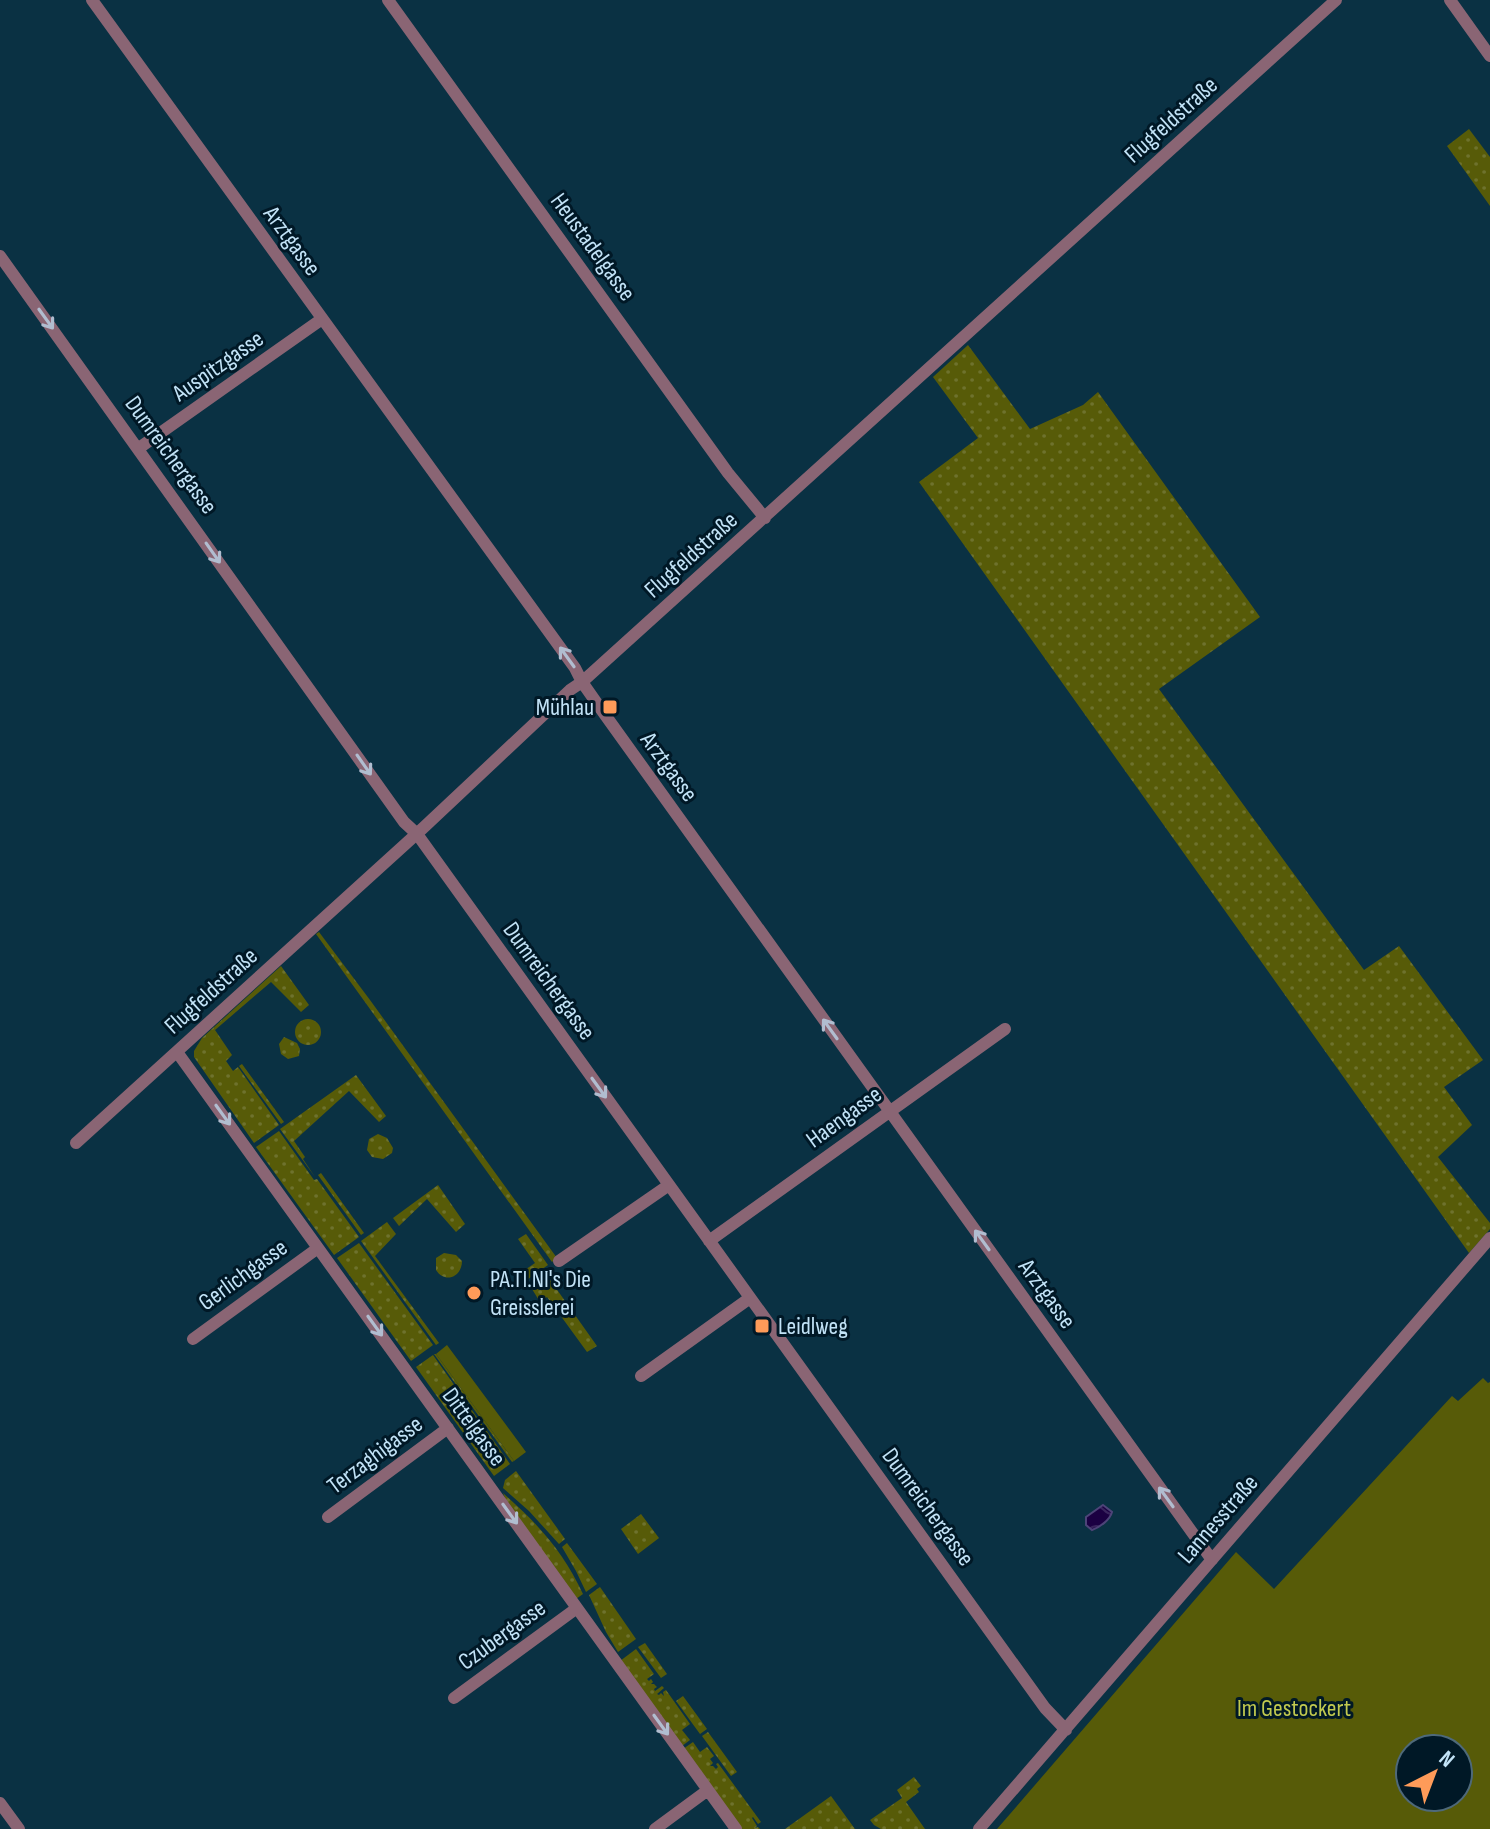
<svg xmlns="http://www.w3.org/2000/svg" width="1490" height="1829" viewBox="0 0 1490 1829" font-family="'Sofia Sans Condensed',sans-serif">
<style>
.grass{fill:url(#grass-dots)}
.garden{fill:#575b08;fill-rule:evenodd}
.water{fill:url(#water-waves);stroke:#4d4478;stroke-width:2}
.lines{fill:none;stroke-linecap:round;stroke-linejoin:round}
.minor{stroke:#8a6574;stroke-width:12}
.oneway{stroke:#b1bdd0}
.poi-dot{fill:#fe9b59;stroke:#001826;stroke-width:3}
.labels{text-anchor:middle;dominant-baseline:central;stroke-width:6;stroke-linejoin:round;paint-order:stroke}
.street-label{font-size:24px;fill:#c2e3f7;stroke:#001826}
.poi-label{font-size:24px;fill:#c2e3f7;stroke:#001826;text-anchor:start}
.park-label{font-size:24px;fill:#c1ca4f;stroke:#001826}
</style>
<defs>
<pattern id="grass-dots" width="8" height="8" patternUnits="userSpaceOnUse" patternTransform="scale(2)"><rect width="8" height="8" fill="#575b08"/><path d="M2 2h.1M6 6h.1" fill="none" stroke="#6e722d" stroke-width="1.8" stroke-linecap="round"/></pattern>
<pattern id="water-waves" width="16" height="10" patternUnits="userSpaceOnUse" patternTransform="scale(2)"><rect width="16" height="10" fill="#1b0042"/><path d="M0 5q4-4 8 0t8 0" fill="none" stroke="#3a255e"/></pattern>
</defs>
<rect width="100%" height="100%" fill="#0a3143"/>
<path class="grass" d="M 1469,129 L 1490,157 L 1490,206 L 1447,146 Z
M 968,345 L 1030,429 L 1083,405 L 1098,392 L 1260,617 L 1159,689 L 1364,970 L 1399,946 L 1483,1060 L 1444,1087 L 1472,1125 L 1438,1157 L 1490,1223 L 1490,1229 L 1469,1253 L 919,482 L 978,438 L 933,377 Z
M 319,932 L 370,1000 L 557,1258 L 552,1262 L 316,934 Z
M 281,966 L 309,1005 L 301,1012 L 271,982 L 215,1030 L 232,1055 L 226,1061 L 233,1071 L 238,1067 L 279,1125 L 254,1143 L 194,1057 L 194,1051 L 202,1038 Z
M295 1032a13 13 0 1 1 26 0a13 13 0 1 1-26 0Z
M 284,1037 L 297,1043 L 300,1049 L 299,1056 L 288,1059 L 281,1054 L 279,1044 Z
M 242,1064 L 284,1122 L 281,1124 L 239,1066 Z
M 356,1075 L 386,1116 L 379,1122 L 349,1091 L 294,1141 L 305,1157 L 303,1159 L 315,1177 L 280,1129 Z
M 279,1131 L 314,1180 L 317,1179 L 359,1237 L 334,1255 L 256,1147 Z
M 378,1134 L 387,1138 L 393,1148 L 392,1153 L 383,1159 L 372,1157 L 367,1150 L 369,1139 Z
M 321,1173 L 364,1233 L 361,1235 L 318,1175 Z
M 438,1185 L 465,1224 L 456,1232 L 427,1199 L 399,1226 L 393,1218 Z
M 387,1222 L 396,1234 L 375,1256 L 439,1343 L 436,1345 L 361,1241 Z
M 526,1234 L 548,1265 L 524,1282 L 519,1274 L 535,1263 L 518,1239 Z
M 359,1243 L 433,1345 L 411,1361 L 337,1258 Z
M 444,1253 L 456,1255 L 462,1261 C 462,1277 445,1284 436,1270 L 436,1258 Z
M 548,1277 L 597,1346 L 587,1352 L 547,1297 L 540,1302 L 532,1289 Z
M 434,1354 L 436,1354 L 514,1461 L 512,1462 Z
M 433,1355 L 510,1464 L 494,1476 L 416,1367 Z
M 516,1471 L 565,1539 L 559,1544 L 529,1511 L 503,1488 L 505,1480 Z
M 503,1493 C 538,1524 563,1551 583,1594 L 576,1599 L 507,1503 Z
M 641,1514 L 659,1538 L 638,1554 L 621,1529 Z
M 567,1543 L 597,1584 L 586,1592 L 576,1571 L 562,1547 Z
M 600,1587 L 636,1639 L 618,1652 L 606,1632 L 589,1595 Z
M 645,1643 L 667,1674 L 661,1678 L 638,1647 Z
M 636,1649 L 654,1674 L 647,1679 L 649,1681 L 651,1679 L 653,1682 L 651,1684 L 654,1684 L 657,1687 L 654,1689 L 655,1691 L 662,1686 L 664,1688 L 657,1694 L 659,1695 L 661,1693 L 664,1696 L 663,1692 L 666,1690 L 690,1724 L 682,1730 L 690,1740 L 682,1746 L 620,1661 Z
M 683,1696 L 707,1729 L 700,1734 L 676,1701 Z
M 708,1732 L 737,1772 L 731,1776 L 702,1736 Z
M 693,1742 L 700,1752 L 707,1747 L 714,1756 L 710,1759 L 713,1763 L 710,1766 L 713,1766 L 716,1769 L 718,1767 L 716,1764 L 718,1763 L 761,1822 L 758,1824 L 753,1817 L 752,1818 L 757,1826 L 755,1828 L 758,1827 L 760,1829 L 741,1829 L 683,1749 Z
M 914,1777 L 921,1786 L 917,1789 L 919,1792 L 906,1802 L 925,1829 L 881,1829 L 874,1825 L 870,1820 L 902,1798 L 897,1790 Z
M 831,1796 L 855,1829 L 785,1829 Z"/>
<path class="garden" d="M 447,1345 L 526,1452 L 514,1461 L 436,1354 Z
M 1483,1378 L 1488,1383 L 1490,1382 L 1490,1829 L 997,1829 L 1236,1552 L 1274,1589 L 1452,1396 L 1458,1401 ZM 1410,1749 L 1458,1749 L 1458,1797 L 1410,1797 Z"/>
<path class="water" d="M 1103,1505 L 1112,1512 C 1110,1520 1100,1527 1092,1530 L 1086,1525 L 1086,1517 Z"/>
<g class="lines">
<path class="minor" d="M 92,0 L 575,668 L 582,682 L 603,712 L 1212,1560
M 388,0 L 728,473 L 765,518
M 1450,0 L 1490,56
M 0,256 L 404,822 L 417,834 L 1045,1708 L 1066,1730
M 139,448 L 322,319
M 177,1052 L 736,1829
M 76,1143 L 422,829 L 570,690 L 582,682 L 1336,0
M 709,1241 L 1005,1029
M 559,1261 L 669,1185
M 193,1339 L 318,1248
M 641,1376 L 750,1298
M 328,1517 L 448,1428
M 454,1698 L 577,1608
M 0,1803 L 19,1829
M 655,1829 L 708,1790
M 979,1829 L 1490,1238"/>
</g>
<defs><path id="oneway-shaft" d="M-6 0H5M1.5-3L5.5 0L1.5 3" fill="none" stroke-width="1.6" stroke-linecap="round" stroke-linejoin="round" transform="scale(2)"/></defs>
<g class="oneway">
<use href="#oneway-shaft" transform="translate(46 319) rotate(54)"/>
<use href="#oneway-shaft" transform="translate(213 553) rotate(55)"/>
<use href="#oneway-shaft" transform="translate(567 657) rotate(-126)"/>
<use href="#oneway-shaft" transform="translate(364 765) rotate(55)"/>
<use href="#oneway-shaft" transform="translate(830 1029) rotate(-126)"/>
<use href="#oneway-shaft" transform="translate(599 1088) rotate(54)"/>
<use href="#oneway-shaft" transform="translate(223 1115) rotate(54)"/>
<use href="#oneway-shaft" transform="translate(982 1240) rotate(-126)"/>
<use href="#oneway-shaft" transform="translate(375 1326) rotate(54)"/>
<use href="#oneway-shaft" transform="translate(1166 1497) rotate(-126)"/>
<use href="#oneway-shaft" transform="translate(510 1514) rotate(54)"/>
<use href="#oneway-shaft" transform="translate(661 1725) rotate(54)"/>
</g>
<g class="poi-dot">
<rect x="602" y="699" width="16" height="16" rx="4"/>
<circle cx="474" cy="1293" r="8"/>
<rect x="754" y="1318" width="16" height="16" rx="4"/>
</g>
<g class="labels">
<g class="street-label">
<text transform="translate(1171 120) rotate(-42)">Flugfeldstraße</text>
<text transform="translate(292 241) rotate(54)">Arztgasse</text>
<text transform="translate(593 247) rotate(54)">Heustadelgasse</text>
<text transform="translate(218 366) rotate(-35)">Auspitzgasse</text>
<text transform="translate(171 455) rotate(54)">Dumreichergasse</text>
<text transform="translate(691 555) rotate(-42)">Flugfeldstraße</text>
<text transform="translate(669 767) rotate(54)">Arztgasse</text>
<text transform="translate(549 981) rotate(54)">Dumreichergasse</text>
<text transform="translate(211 991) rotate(-42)">Flugfeldstraße</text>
<text transform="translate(844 1117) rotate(-36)">Haengasse</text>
<text transform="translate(243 1275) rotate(-36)">Gerlichgasse</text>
<text transform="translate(1047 1294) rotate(54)">Arztgasse</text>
<text transform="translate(474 1427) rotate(54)">Dittelgasse</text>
<text transform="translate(375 1455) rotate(-37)">Terzaghigasse</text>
<text transform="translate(928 1507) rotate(54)">Dumreichergasse</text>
<text transform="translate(1218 1519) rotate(-49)">Lannesstraße</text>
<text transform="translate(502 1635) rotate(-36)">Czubergasse</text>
</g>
<g class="poi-label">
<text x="594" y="707" text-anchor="end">Mühlau</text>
<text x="490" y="1279">PA.TI.NI's Die<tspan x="490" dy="28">Greisslerei</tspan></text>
<text x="778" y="1326">Leidlweg</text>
</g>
<g class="park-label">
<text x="1294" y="1708">Im Gestockert</text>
</g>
</g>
<g transform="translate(1434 1773) rotate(42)"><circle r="38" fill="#001826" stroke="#4e697a" stroke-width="2"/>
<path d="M0-6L14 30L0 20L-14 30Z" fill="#fe9b59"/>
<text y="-12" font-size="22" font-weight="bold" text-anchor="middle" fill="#c2e3f7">N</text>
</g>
</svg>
